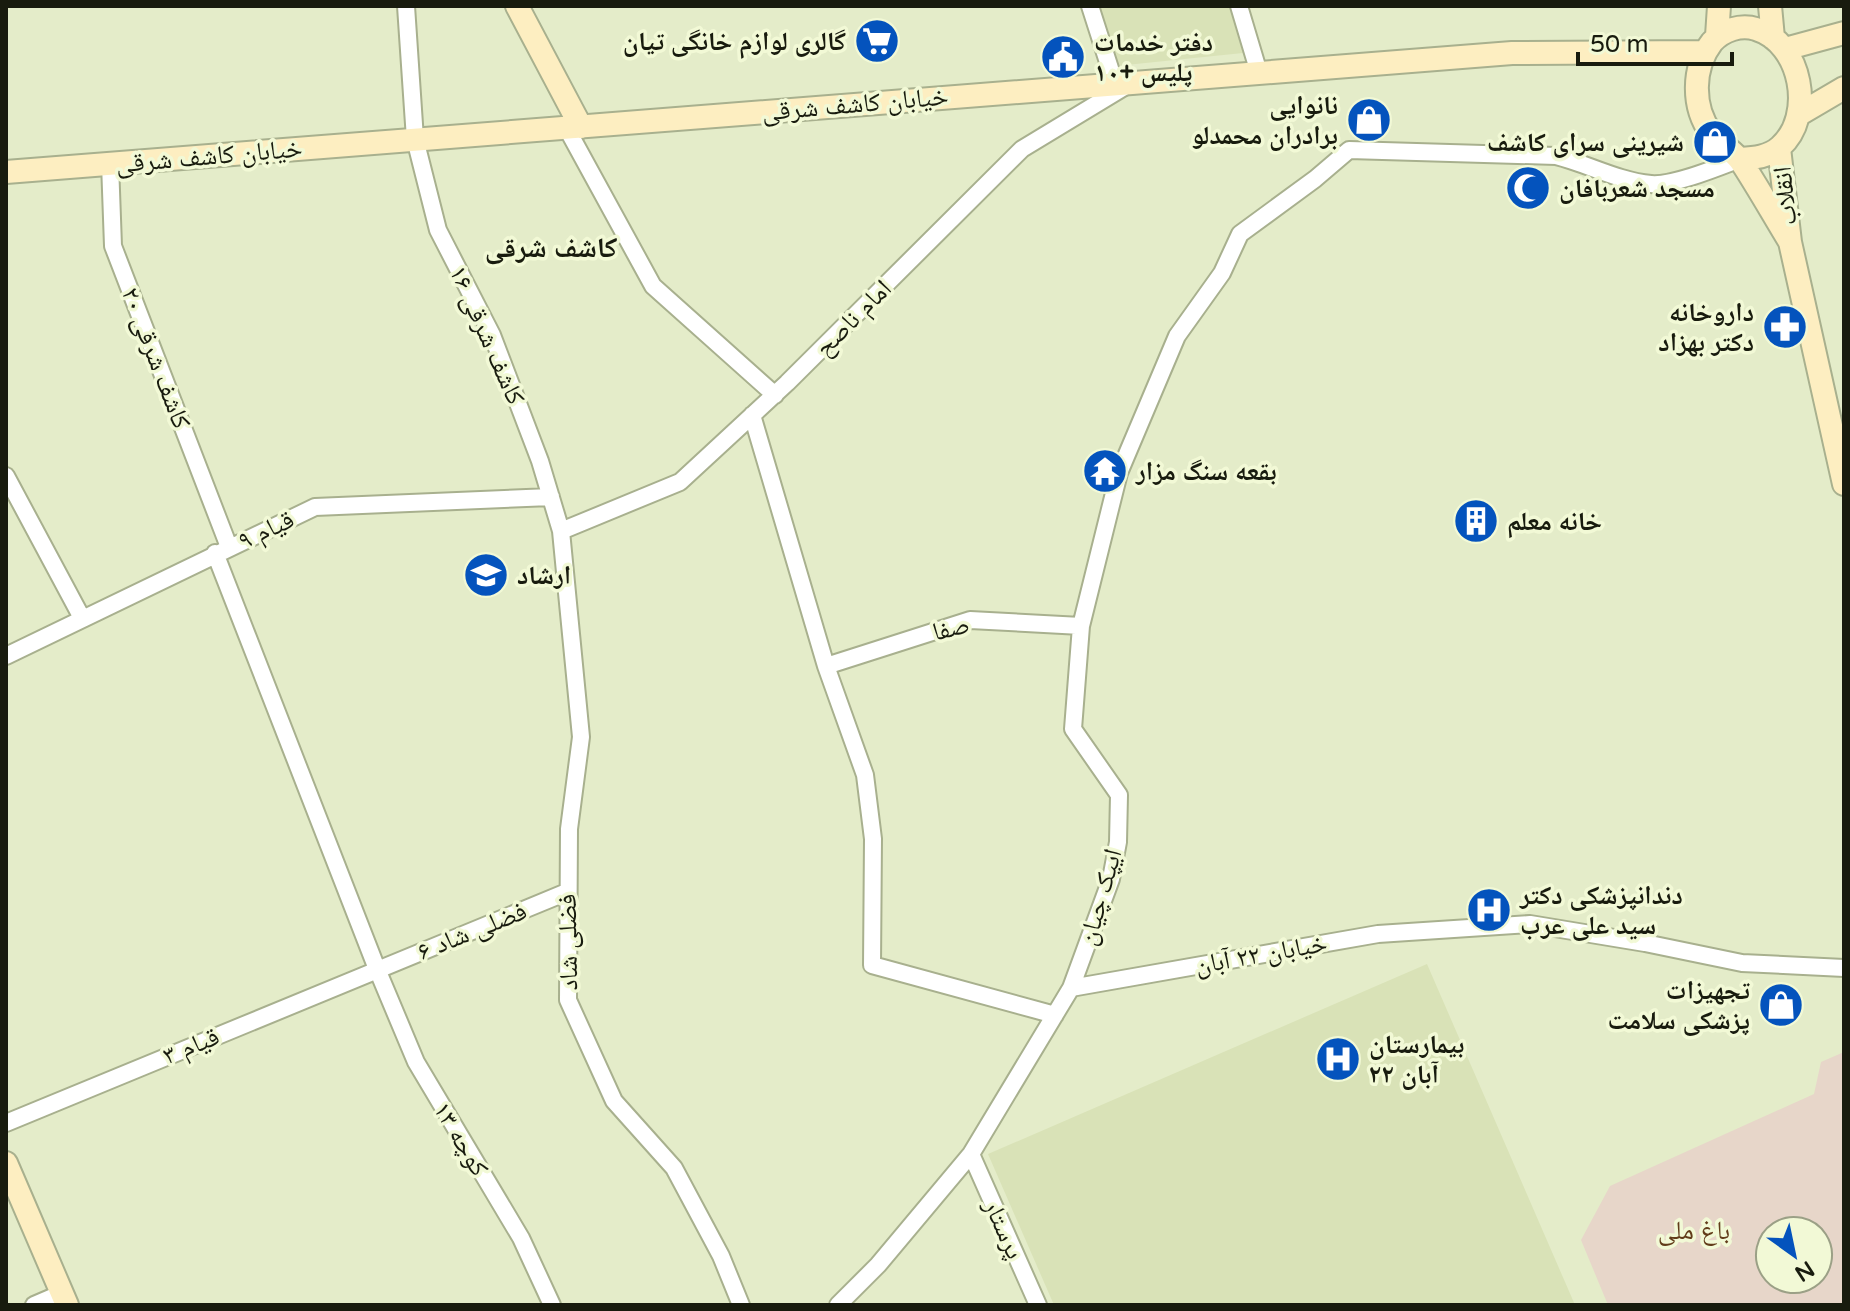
<svg xmlns="http://www.w3.org/2000/svg" width="1850" height="1311" viewBox="0 0 1850 1311" font-family="'Varela Round','Noto Naskh Arabic',sans-serif">
<style>
.built{fill:#d9e2b7}
.green{fill:#e7d6c9;fill-rule:evenodd}
.lines{fill:none;stroke-linecap:round;stroke-linejoin:round}
.street-casing{stroke:#a8b08e;stroke-width:20}
.secondary-casing{stroke:#a8b08e;stroke-width:26}
.street{stroke:#fff;stroke-width:16}
.secondary{stroke:#fdeec1;stroke-width:22}
.labels{text-anchor:middle;dominant-baseline:central;stroke-width:7;stroke-linejoin:round;paint-order:stroke}
.poi-label{font-size:26px;font-weight:bold;fill:#181b0e;stroke:#f2f9d6;text-anchor:start}
.street-label{font-size:26px;fill:#181b0e;stroke:#f2f9d6}
.park-label{font-size:26px;fill:#623c1a;stroke:#f2f9d6}
.neighbourhood-label{font-size:28px;font-weight:bold;fill:#181b0e;stroke:#f2f9d6}
</style>
<rect width="100%" height="100%" fill="#e4ecc9"/>
<path class="built" d="M 1100,6 L 1229,6 L 1243,53 L 1116,66 Z
M 1427,964 L 1575,1305 L 1054,1305 L 988,1154 Z"/>
<path class="green" d="M 1844,1052 L 1844,1305 L 1608,1305 L 1581,1240 L 1610,1186 L 1814,1094 L 1821,1062 ZM 1770,1231 L 1818,1231 L 1818,1279 L 1770,1279 Z"/>
<g class="lines">
<g class="street-casing">
<path id="street" d="M 406,6 L 415,139 L 438,230 L 492,335 L 540,461 L 561,531 L 581,737 L 569,829 L 568,1000 L 614,1101 L 674,1168 L 721,1256 L 741,1305
M 1090,6 L 1115,84
M 1239,6 L 1259,73
M 566,127 L 653,286 L 775,395
M 110,163 L 113,246 L 229,547
M 752,415 L 826,666 L 865,775 L 873,839 L 872,965 L 1055,1015
M 6,476 L 82,618
M 561,531 L 680,482 L 787,383 L 1022,149 L 1126,86
M 215,553 L 377,969 L 416,1062 L 521,1238 L 552,1305
M 6,656 L 315,507 L 551,497
M 826,666 L 970,620 L 1081,626
M 1071,988 L 1378,934 L 1530,924 L 1645,943 L 1742,963 L 1844,968
M 6,1123 L 567,892
M 971,1154 L 1038,1305
M 34,1305 L 62,1293
M 838,1305 L 878,1265 L 971,1154 L 1071,988 L 1111,879 L 1118,842 L 1119,795 L 1073,729 L 1081,626 L 1119,473 L 1177,336 L 1222,273 L 1240,234 L 1315,179 L 1349,150 L 1556,156 C 1588,164 1618,181 1651,184 C 1673,186 1719,167 1740,159"/>
</g>
<g class="secondary-casing">
<path id="secondary" d="M 517,6 L 581,127
M 1770,6 L 1773,38
M 1717,36 L 1719,6
M 1785,49 L 1844,33
M 1798,115 L 1844,88
M 1779,148 L 1790,242 L 1844,484
M 1740,159 C 1754,158 1769,157 1780,147 C 1815,116 1802,43 1756,29 C 1741,24 1723,30 1712,42 C 1692,68 1692,107 1711,133 C 1720,145 1735,151 1742,163 C 1759,189 1774,216 1790,242
M 6,172 L 1512,53 L 1705,52
M 6,1163 L 67,1305"/>
</g>
<use href="#street" class="street"/>
<use href="#secondary" class="secondary"/>
</g>
<defs>
<g id="supermarket-disc" transform="scale(2.3)"><circle r="9.5" fill="#0453bd" stroke="#f2f9d6"/><path d="M-6-5.5h2.5l.6 2H6L4.5 2H-2.5L-4.4-4H-6ZM-1.5 3.2a1.3 1.3 0 1 0 .1 0ZM3 3.2a1.3 1.3 0 1 0 .1 0Z" fill="#fff"/></g>
<g id="civic-disc" transform="scale(2.3)"><circle r="9.5" fill="#0453bd" stroke="#f2f9d6"/><path d="M-.6-6.5H3V-4.5H.6V-3L4-1V1h2V6H-6V1h2V-1L-.6-3ZM-1.2 2.5V6h2.4V2.5Z" fill="#fff"/></g>
<g id="shop-disc" transform="scale(2.3)"><circle r="9.5" fill="#0453bd" stroke="#f2f9d6"/><path d="M-5-2.5h2.3a2.7 3.5 0 0 1 5.4 0H5L5.5 6h-11ZM-1.5-2.5h3a1.5 2.3 0 0 0-3 0Z" fill="#fff"/></g>
<g id="mosque-disc" transform="scale(2.3)"><circle r="9.5" fill="#0453bd" stroke="#f2f9d6"/><path d="M3.5-4.9A6 6 0 1 0 3.5 4.9A5 5 0 1 1 3.5-4.9Z" fill="#fff"/></g>
<g id="pharmacy-disc" transform="scale(2.3)"><circle r="9.5" fill="#0453bd" stroke="#f2f9d6"/><path d="M-2-6h4v4h4v4h-4v4h-4v-4h-4v-4h4Z" fill="#fff"/></g>
<g id="temple-disc" transform="scale(2.3)"><circle r="9.5" fill="#0453bd" stroke="#f2f9d6"/><path d="M0-6L5-2H3V0L6.5 2.5H4V6H1.5V3h-3V6H-4V2.5H-6.5L-3 0V-2H-5Z" fill="#fff"/></g>
<g id="building-disc" transform="scale(2.3)"><circle r="9.5" fill="#0453bd" stroke="#f2f9d6"/><path d="M-4-6H4V6H1V3H-1V6H-4ZM-2.5-4.3h1.7v1.8h-1.7ZM.8-4.3h1.7v1.8H.8ZM-2.5-1h1.7V.8h-1.7ZM.8-1h1.7V.8H.8Z" fill="#fff"/></g>
<g id="school-disc" transform="scale(2.3)"><circle r="9.5" fill="#0453bd" stroke="#f2f9d6"/><path d="M0-5L7-2L0 1L-7-2ZM-4 1L0 2.5L4 1V4Q0 6-4 4Z" fill="#fff"/></g>
<g id="hospital-disc" transform="scale(2.3)"><circle r="9.5" fill="#0453bd" stroke="#f2f9d6"/><path d="M-5-5h3v3.5h4V-5h3V5h-3V1.5h-4V5h-3Z" fill="#fff"/></g>
</defs>
<g fill-rule="evenodd">
<use href="#supermarket-disc" x="877" y="41"/>
<use href="#civic-disc" x="1063" y="57"/>
<use href="#shop-disc" x="1369" y="120"/>
<use href="#shop-disc" x="1715" y="142"/>
<use href="#mosque-disc" x="1528" y="188"/>
<use href="#pharmacy-disc" x="1785" y="327"/>
<use href="#temple-disc" x="1105" y="471"/>
<use href="#building-disc" x="1476" y="521"/>
<use href="#school-disc" x="486" y="575"/>
<use href="#hospital-disc" x="1489" y="910"/>
<use href="#shop-disc" x="1781" y="1005"/>
<use href="#hospital-disc" x="1338" y="1059"/>
</g>
<g class="labels">
<g class="poi-label">
<text x="846" y="41" text-anchor="end">گالری لوازم خانگی تیان</text>
<text x="1094" y="42">دفتر خدمات<tspan x="1094" dy="30">پلیس +۱۰</tspan></text>
<text x="1338" y="105" text-anchor="end">نانوایی<tspan x="1338" dy="30">برادران محمدلو</tspan></text>
<text x="1684" y="142" text-anchor="end">شیرینی سرای کاشف</text>
<text x="1559" y="188">مسجد شعربافان</text>
<text x="1754" y="312" text-anchor="end">داروخانه<tspan x="1754" dy="30">دکتر بهزاد</tspan></text>
<text x="1136" y="471">بقعه سنگ مزار</text>
<text x="1507" y="521">خانه معلم</text>
<text x="517" y="575">ارشاد</text>
<text x="1520" y="895">دندانپزشکی دکتر<tspan x="1520" dy="30">سید علی عرب</tspan></text>
<text x="1750" y="990" text-anchor="end">تجهیزات<tspan x="1750" dy="30">پزشکی سلامت</tspan></text>
<text x="1369" y="1044">بیمارستان<tspan x="1369" dy="30">۲۲ آبان</tspan></text>
</g>
<g class="street-label">
<text transform="translate(855 104) rotate(-5)">خیابان کاشف شرقی</text>
<text transform="translate(209 156) rotate(-5)">خیابان کاشف شرقی</text>
<text transform="translate(1785 196) rotate(-96)">انقلاب</text>
<text transform="translate(853 318) rotate(-45)">امام ناصح</text>
<text transform="translate(487 335) rotate(66)">کاشف شرقی ۱۶</text>
<text transform="translate(156 358) rotate(69)">کاشف شرقی ۲۰</text>
<text transform="translate(266 530) rotate(-25)">قیام ۹</text>
<text transform="translate(951 628) rotate(-14)">صفا</text>
<text transform="translate(1100 897) rotate(-74)">ایپک چیان</text>
<text transform="translate(472 931) rotate(-22)">فضلی شاد ۶</text>
<text transform="translate(568 942) rotate(-91)">فضلی شاد</text>
<text transform="translate(1261 954) rotate(-10)">خیابان ۲۲ آبان</text>
<text transform="translate(191 1046) rotate(-22)">قیام ۳</text>
<text transform="translate(461 1139) rotate(59)">کوچه ۱۳</text>
<text transform="translate(1004 1229) rotate(66)">پرستار</text>
</g>
<g class="park-label">
<text x="1694" y="1230">باغ ملی</text>
</g>
<g class="neighbourhood-label">
<text x="551" y="248">کاشف شرقی</text>
</g>
</g>
<rect width="1850" height="1311" fill="none" stroke="#181b0e" stroke-width="16"/>
<g transform="translate(1794 1255) rotate(147)"><circle r="38" fill="#f2f9d6" stroke="#9ba086" stroke-width="2"/>
<path d="M0-6L14 30L0 20L-14 30Z" fill="#0453bd"/>
<text y="-12" font-size="22" font-weight="bold" text-anchor="middle" fill="#181b0e">N</text>
</g>
<path d="M1578 52v12h154v-12" fill="none" stroke="#181b0e" stroke-width="4"/>
<text x="1590" y="52" font-size="24" fill="#181b0e" stroke="#f2f9d6" stroke-width="6" paint-order="stroke">50 m</text>
</svg>
